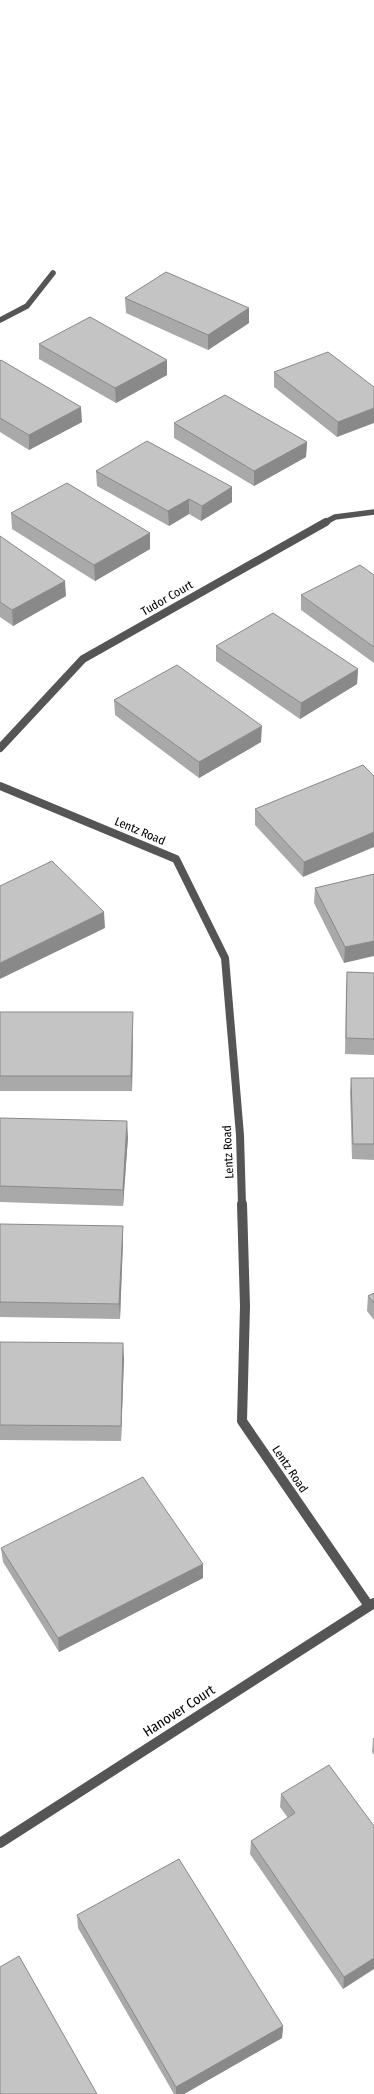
<svg xmlns="http://www.w3.org/2000/svg" width="374" height="2094" viewBox="0 0 374 2094" font-family="'Fira Sans Condensed',sans-serif">
<style>
.lines{fill:none;stroke-linecap:round;stroke-linejoin:round}
.minor-far2{stroke:#555;stroke-width:5.5}
.minor-far1{stroke:#555;stroke-width:8}
.minor{stroke:#555;stroke-width:10}
.wall{fill:#a9a9a9}
.shaded-wall{fill:#898989}
.building{fill:#c4c4c4;stroke:#898989}
.labels{text-anchor:middle;dominant-baseline:central;stroke-width:3;stroke-linejoin:round;paint-order:stroke}
.street-label{font-size:12px;fill:#000;stroke:#fff}
.near-street-label{font-size:14px;fill:#000;stroke:#fff}
</style>
<rect width="100%" height="100%" fill="#fff"/>
<g class="lines">
<path class="minor-far2" d="M 0,320 L 27,306 L 53,273
M 324,523 L 335,517 L 374,512"/>
<path class="minor-far1" d="M 0,748 L 83,659 L 326,522
M 0,786 L 176,859 L 225,958 L 240,1135 L 242,1205"/>
<path class="minor" d="M 242,1204 L 245,1306 L 242,1421 L 369,1606
M 0,1843 L 374,1603"/>
</g>
<path class="wall" d="M 125,298 L 249,308 L 249,323 L 208,350 L 126,313 Z
M 39,344 L 167,375 L 116,403 L 39,359 Z
M 0,361 L 82,422 L 29,450 L 0,432 Z
M 274,372 L 374,387 L 337,437 L 274,387 Z
M 174,423 L 307,442 L 306,457 L 254,486 L 174,438 Z
M 96,471 L 232,487 L 232,502 L 201,521 L 189,514 L 169,526 L 97,486 Z
M 11,513 L 150,533 L 150,549 L 95,581 L 12,529 Z
M 0,536 L 66,596 L 13,626 L 0,617 Z
M 374,575 L 374,663 L 301,610 L 301,595 Z
M 216,646 L 358,669 L 357,684 L 300,719 L 216,661 Z
M 114,700 L 261,742 L 199,778 L 115,715 Z
M 374,776 L 303,877 L 255,825 L 255,809 Z
M 374,874 L 344,963 L 314,903 L 315,888 Z
M 347,972 L 374,973 L 374,1055 L 345,1054 L 346,987 Z
M 0,1012 L 133,1027 L 132,1091 L 0,1091 Z
M 351,1078 L 374,1078 L 374,1160 L 352,1159 L 350,1093 Z
M 0,1118 L 128,1137 L 123,1206 L 0,1202 Z
M 0,1224 L 123,1241 L 120,1319 L 0,1317 Z
M 374,1293 L 374,1320 L 367,1311 L 368,1296 Z
M 0,1342 L 124,1358 L 121,1441 L 0,1440 Z
M 1,1548 L 203,1564 L 203,1578 L 59,1652 L 3,1562 Z
M 373,1738 L 374,1738 L 374,1755 L 372,1752 Z
M 281,1794 L 374,1826 L 343,1989 L 250,1854 L 251,1841 L 288,1818 L 280,1807 Z
M 77,1915 L 283,2026 L 282,2038 L 184,2094 L 174,2094 L 78,1928 Z"/>
<path class="shaded-wall" d="M 249,308 L 249,323 L 208,350 L 208,335 Z
M 167,360 L 167,375 L 116,403 L 115,388 Z
M 81,407 L 82,422 L 29,450 L 29,435 Z
M 374,408 L 374,423 L 337,437 L 338,422 Z
M 307,442 L 306,457 L 254,486 L 254,471 Z
M 232,487 L 232,502 L 201,521 L 202,506 Z
M 189,499 L 189,514 L 169,526 L 168,511 Z
M 150,533 L 150,549 L 95,581 L 94,565 Z
M 65,581 L 66,596 L 13,626 L 12,610 Z
M 358,669 L 357,684 L 300,719 L 301,703 Z
M 262,726 L 261,742 L 199,778 L 199,762 Z
M 374,832 L 374,847 L 303,877 L 304,862 Z
M 104,912 L 105,928 L 0,979 L 0,963 Z
M 374,941 L 374,956 L 344,963 L 345,947 Z
M 133,1012 L 133,1027 L 132,1091 L 131,1076 Z
M 127,1121 L 128,1137 L 123,1206 L 123,1190 Z
M 123,1226 L 123,1241 L 120,1319 L 119,1304 Z
M 123,1343 L 124,1358 L 121,1441 L 121,1426 Z
M 203,1564 L 203,1578 L 59,1652 L 58,1638 Z
M 374,1958 L 374,1969 L 343,1989 L 344,1977 Z
M 283,2026 L 282,2038 L 184,2094 L 176,2094 L 176,2087 Z"/>
<path class="building" d="M 166,272 L 249,308 L 208,335 L 125,298 Z
M 90,317 L 167,360 L 115,388 L 39,344 Z
M 328,352 L 374,387 L 374,408 L 338,422 L 274,372 Z
M 1,360 L 81,407 L 29,435 L 0,418 L 0,361 Z
M 225,395 L 307,442 L 254,471 L 174,423 Z
M 147,441 L 232,487 L 202,506 L 189,499 L 168,511 L 96,471 Z
M 67,483 L 150,533 L 94,565 L 11,513 Z
M 0,536 L 65,581 L 12,610 L 0,602 Z
M 360,565 L 374,575 L 374,647 L 301,595 Z
M 273,613 L 358,669 L 301,703 L 216,646 Z
M 177,665 L 262,726 L 199,762 L 114,700 Z
M 363,765 L 374,776 L 374,832 L 304,862 L 255,809 Z
M 52,861 L 104,912 L 0,963 L 0,886 Z
M 374,874 L 374,941 L 345,947 L 315,888 Z
M 347,972 L 374,973 L 374,1039 L 346,1038 Z
M 0,1012 L 133,1012 L 131,1076 L 0,1076 Z
M 351,1078 L 374,1078 L 374,1144 L 353,1144 Z
M 0,1118 L 127,1121 L 123,1190 L 0,1186 Z
M 0,1224 L 123,1226 L 119,1304 L 0,1302 Z
M 374,1293 L 374,1303 L 368,1296 Z
M 0,1342 L 123,1343 L 121,1426 L 0,1425 Z
M 143,1477 L 203,1564 L 58,1638 L 1,1548 Z
M 329,1765 L 374,1826 L 374,1958 L 344,1977 L 251,1841 L 295,1813 L 281,1794 Z
M 179,1859 L 283,2026 L 176,2087 L 77,1915 Z
M 19,1956 L 97,2094 L 0,2094 L 0,1967 Z"/>
<g class="labels">
<g class="street-label">
<text transform="translate(167 598) rotate(-30)">Tudor Court</text>
<text transform="translate(140 831) rotate(23)">Lentz Road</text>
<text transform="translate(228 1152) rotate(-93)">Lentz Road</text>
<text transform="translate(290 1469) rotate(56)">Lentz Road</text>
</g>
<g class="near-street-label">
<text transform="translate(179 1711) rotate(-33)">Hanover Court</text>
</g>
</g>
</svg>
